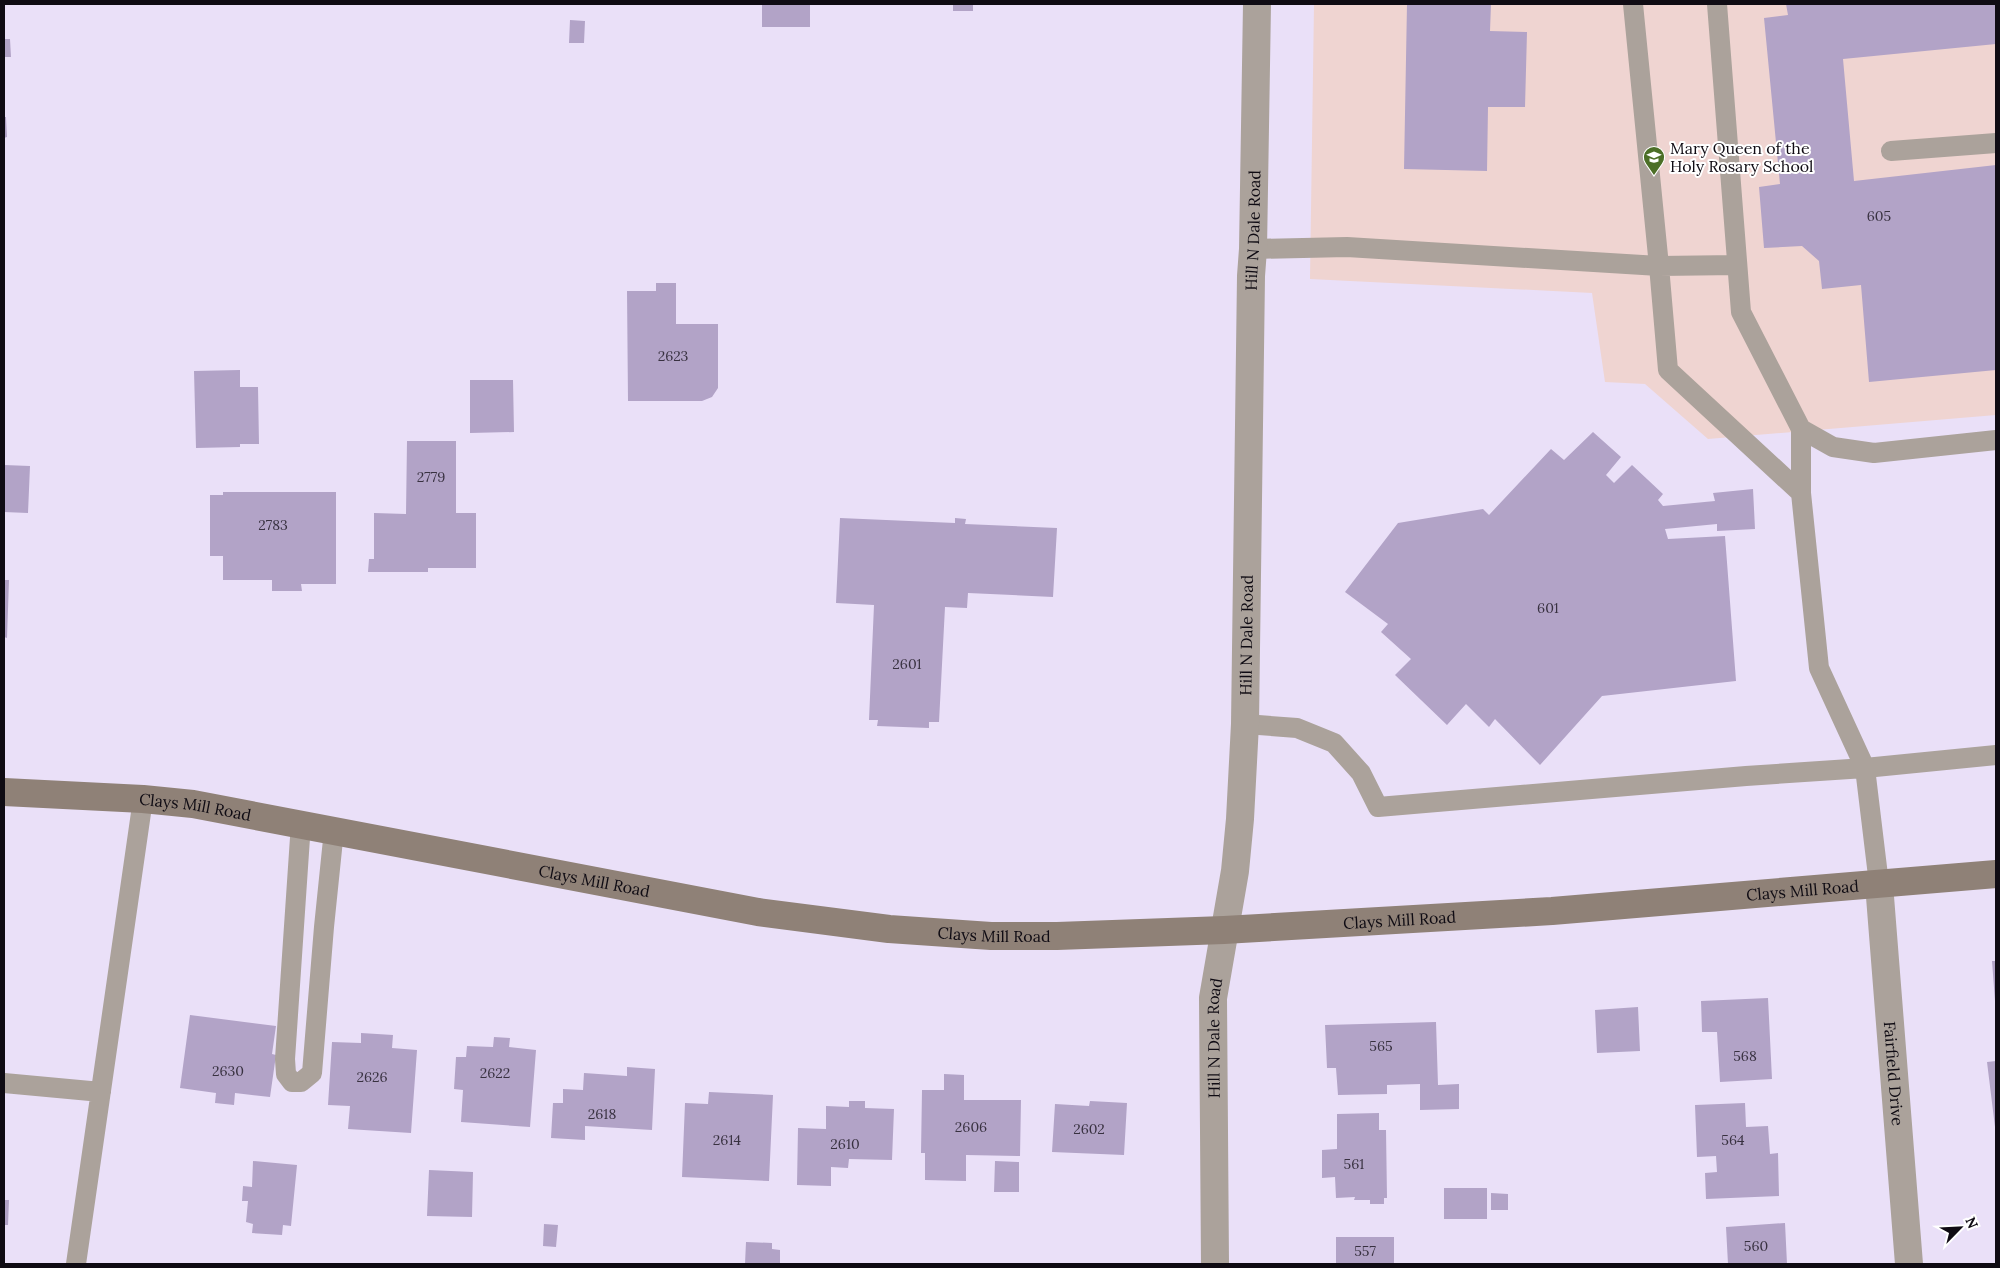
<svg xmlns="http://www.w3.org/2000/svg" width="2000" height="1268" viewBox="0 0 2000 1268" font-family="Lora,serif">
<style>
.education{fill:#efd4d1}
.building{fill:#b2a3c7}
.lines{fill:none;stroke-linecap:round;stroke-linejoin:round}
.lane{stroke:#aba29b;stroke-width:20}
.street{stroke:#aba29b;stroke-width:28}
.secondary{stroke:#8f8177;stroke-width:28}
.labels{text-anchor:middle;dominant-baseline:central;stroke-width:4;stroke-linejoin:round;paint-order:stroke}
.number-label{font-size:14px;fill:#383140}
.poi-label{font-size:16px;fill:#0f0b13;stroke:#fff;text-anchor:start}
.street-label{font-size:16px;fill:#0f0b13;stroke:#fff}
</style>
<rect width="100%" height="100%" fill="#eae0f8"/>
<path class="education" d="M 1314,4 L 1996,4 L 1996,415 L 1708,439 L 1645,384 L 1605,382 L 1592,293 L 1310,279 Z"/>
<path class="building" d="M 762,4 L 810,4 L 810,27 L 762,27 Z
M 953,4 L 973,4 L 973,11 L 953,11 Z
M 1407,4 L 1491,4 L 1490,31 L 1527,32 L 1525,107 L 1488,107 L 1487,171 L 1404,169 Z
M 1786,4 L 1996,4 L 1996,44 L 1843,59 L 1854,181 L 1996,165 L 1996,370 L 1869,382 L 1861,285 L 1822,289 L 1819,261 L 1802,246 L 1764,248 L 1759,187 L 1780,184 L 1764,18 L 1788,15 Z
M 570,20 L 585,21 L 584,43 L 569,43 Z
M 4,39 L 10,39 L 11,57 L 4,57 Z
M 4,117 L 6,117 L 7,137 L 4,138 Z
M 656,283 L 676,283 L 676,324 L 718,324 L 718,388 L 712,397 L 702,401 L 628,401 L 627,291 L 656,291 Z
M 240,370 L 240,387 L 258,387 L 259,444 L 240,444 L 240,447 L 196,448 L 194,371 Z
M 470,380 L 513,380 L 514,432 L 470,433 Z
M 1593,432 L 1621,457 L 1606,475 L 1614,483 L 1632,465 L 1663,494 L 1658,500 L 1663,506 L 1715,501 L 1713,493 L 1753,489 L 1755,529 L 1717,531 L 1717,524 L 1665,529 L 1668,539 L 1725,536 L 1736,681 L 1602,696 L 1540,765 L 1495,719 L 1489,727 L 1466,704 L 1447,725 L 1395,675 L 1411,659 L 1381,632 L 1388,624 L 1345,592 L 1398,523 L 1483,509 L 1489,515 L 1551,449 L 1564,460 Z
M 407,441 L 456,441 L 456,513 L 476,513 L 476,568 L 428,568 L 428,572 L 368,572 L 369,559 L 374,559 L 374,513 L 406,514 Z
M 4,465 L 30,466 L 28,513 L 4,512 Z
M 223,492 L 336,492 L 336,584 L 301,584 L 302,591 L 272,591 L 272,580 L 223,580 L 223,556 L 210,556 L 210,495 L 223,495 Z
M 840,518 L 955,523 L 955,518 L 966,519 L 965,524 L 1057,528 L 1053,597 L 968,593 L 967,608 L 945,607 L 939,722 L 929,722 L 929,728 L 877,726 L 878,720 L 869,720 L 874,605 L 836,603 Z
M 4,580 L 9,580 L 7,638 L 4,637 Z
M 1992,961 L 1996,961 L 1996,1001 L 1995,1001 Z
M 1768,998 L 1772,1079 L 1720,1082 L 1717,1032 L 1702,1032 L 1701,1001 Z
M 1638,1007 L 1640,1051 L 1597,1053 L 1595,1010 Z
M 190,1015 L 276,1026 L 272,1054 L 276,1055 L 270,1097 L 235,1093 L 234,1105 L 215,1103 L 216,1093 L 180,1088 Z
M 1436,1022 L 1438,1085 L 1459,1084 L 1459,1109 L 1420,1110 L 1420,1084 L 1387,1085 L 1387,1094 L 1338,1095 L 1336,1068 L 1327,1068 L 1325,1025 Z
M 361,1033 L 393,1035 L 392,1048 L 417,1050 L 411,1133 L 348,1129 L 350,1106 L 328,1105 L 332,1042 L 361,1043 Z
M 494,1037 L 510,1038 L 509,1047 L 536,1050 L 530,1127 L 461,1122 L 463,1090 L 454,1089 L 456,1057 L 466,1057 L 467,1046 L 493,1047 Z
M 1996,1061 L 1996,1127 L 1995,1127 L 1987,1062 Z
M 627,1067 L 655,1069 L 652,1130 L 585,1126 L 585,1140 L 551,1138 L 553,1103 L 563,1103 L 563,1089 L 583,1090 L 584,1073 L 627,1076 Z
M 944,1074 L 964,1075 L 964,1100 L 1021,1100 L 1020,1156 L 966,1155 L 966,1181 L 925,1180 L 925,1153 L 921,1153 L 922,1090 L 944,1090 Z
M 709,1092 L 773,1095 L 769,1181 L 682,1177 L 685,1103 L 708,1104 Z
M 849,1101 L 865,1101 L 865,1108 L 894,1109 L 892,1160 L 849,1159 L 848,1168 L 831,1167 L 831,1186 L 797,1185 L 798,1128 L 826,1129 L 826,1106 L 849,1107 Z
M 1090,1101 L 1127,1103 L 1124,1155 L 1052,1152 L 1055,1104 L 1089,1106 Z
M 1745,1103 L 1746,1127 L 1768,1126 L 1770,1154 L 1778,1153 L 1779,1196 L 1706,1199 L 1705,1173 L 1717,1172 L 1716,1156 L 1697,1157 L 1695,1105 Z
M 1379,1113 L 1379,1130 L 1386,1130 L 1387,1198 L 1384,1198 L 1384,1204 L 1370,1204 L 1370,1200 L 1354,1200 L 1355,1197 L 1336,1198 L 1335,1177 L 1322,1178 L 1322,1150 L 1337,1149 L 1337,1114 Z
M 253,1161 L 297,1165 L 291,1226 L 283,1225 L 282,1235 L 252,1233 L 253,1224 L 246,1222 L 248,1201 L 242,1201 L 243,1186 L 252,1187 Z
M 995,1161 L 1019,1162 L 1019,1192 L 994,1192 Z
M 429,1170 L 473,1172 L 472,1217 L 427,1216 Z
M 1444,1188 L 1487,1188 L 1487,1219 L 1444,1219 Z
M 1491,1193 L 1508,1194 L 1508,1210 L 1491,1210 Z
M 4,1200 L 9,1200 L 8,1225 L 4,1225 Z
M 1785,1223 L 1787,1264 L 1728,1264 L 1726,1227 Z
M 544,1224 L 558,1225 L 556,1247 L 543,1246 Z
M 1336,1237 L 1394,1237 L 1394,1264 L 1336,1264 Z
M 746,1242 L 772,1243 L 772,1249 L 780,1250 L 780,1264 L 745,1264 Z"/>
<g class="lines">
<path class="lane" d="M 1717,4 L 1741,312 L 1801,429 L 1833,447 L 1874,453 L 1996,440
M 1891,151 L 1996,143
M 1253,249 L 1347,247 L 1659,266 L 1633,4
M 1737,265 L 1659,266 L 1668,370 L 1801,493
M 1801,429 L 1801,493 L 1819,668 L 1865,768 L 1879,884
M 1245,724 L 1297,728 L 1334,743 L 1361,773 L 1378,807 L 1746,776 L 1865,768 L 1996,755
M 301,823 L 285,1059 L 286,1074 L 292,1082 L 301,1082 L 312,1073 L 324,927 L 334,830
M 4,1083 L 101,1092
M 76,1264 L 143,799"/>
<g class="street">
<path id="s1" d="M 1879,884 L 1909,1264"/>
<path id="s2" d="M 1215,1264 L 1213,998 L 1235,871 L 1240,819 L 1245,724 L 1251,276 L 1253,249 L 1257,4"/>
</g>
<path class="secondary" id="s3" d="M 4,792 L 143,799 L 193,804 L 758,912 L 889,929 L 991,936 L 1057,936 L 1224,930 L 1552,911 L 1996,874"/>
</g>
<defs>
<g id="school-pin" transform="scale(1.125)"><path d="M0 17L-7.5 6A9.5 9.5 0 1 1 7.5 6Z" fill="#4c6f27" stroke="#fff"/><path d="M0-5L7-2L0 1L-7-2ZM-4 1L0 2.5L4 1V4Q0 6-4 4Z" fill="#fff"/></g>
</defs>
<g fill-rule="evenodd">
<use href="#school-pin" x="1654" y="157"/>
</g>
<g class="labels">
<g class="number-label">
<text x="1879" y="216">605</text>
<text x="673" y="356">2623</text>
<text x="431" y="477">2779</text>
<text x="273" y="525">2783</text>
<text x="1548" y="608">601</text>
<text x="907" y="664">2601</text>
<text x="1381" y="1046">565</text>
<text x="1745" y="1056">568</text>
<text x="228" y="1071">2630</text>
<text x="495" y="1073">2622</text>
<text x="372" y="1077">2626</text>
<text x="602" y="1114">2618</text>
<text x="971" y="1127">2606</text>
<text x="1089" y="1129">2602</text>
<text x="727" y="1140">2614</text>
<text x="1733" y="1140">564</text>
<text x="845" y="1144">2610</text>
<text x="1354" y="1164">561</text>
<text x="1756" y="1246">560</text>
<text x="1365" y="1251">557</text>
</g>
<g class="poi-label">
<text x="1670" y="148">Mary Queen of the<tspan x="1670" dy="18">Holy Rosary School</tspan></text>
</g>
<g class="street-label">
<text stroke="none"><textPath href="#s2" startOffset="1036">Hill N Dale Road</textPath></text>
<text stroke="none"><textPath href="#s2" startOffset="631">Hill N Dale Road</textPath></text>
<text stroke="none"><textPath href="#s3" startOffset="192">Clays Mill Road</textPath></text>
<text stroke="none"><textPath href="#s3" startOffset="598">Clays Mill Road</textPath></text>
<text stroke="none"><textPath href="#s3" startOffset="1812">Clays Mill Road</textPath></text>
<text stroke="none"><textPath href="#s3" startOffset="1408">Clays Mill Road</textPath></text>
<text stroke="none"><textPath href="#s3" startOffset="1002">Clays Mill Road</textPath></text>
<text stroke="none"><textPath href="#s2" startOffset="226">Hill N Dale Road</textPath></text>
<text stroke="none"><textPath href="#s1" startOffset="190">Fairfield Drive</textPath></text>
</g>
</g>
<rect width="2000" height="1268" fill="none" stroke="#0f0b13" stroke-width="10"/>
<g transform="translate(1960 1228) rotate(66)" stroke="#ffffff" stroke-width="4" paint-order="stroke">
<path d="M0-4L9 19L0 12L-9 19Z" fill="#0f0b13"/>
<text y="-8" font-size="14" font-weight="bold" text-anchor="middle" fill="#0f0b13">N</text>
</g>
</svg>
